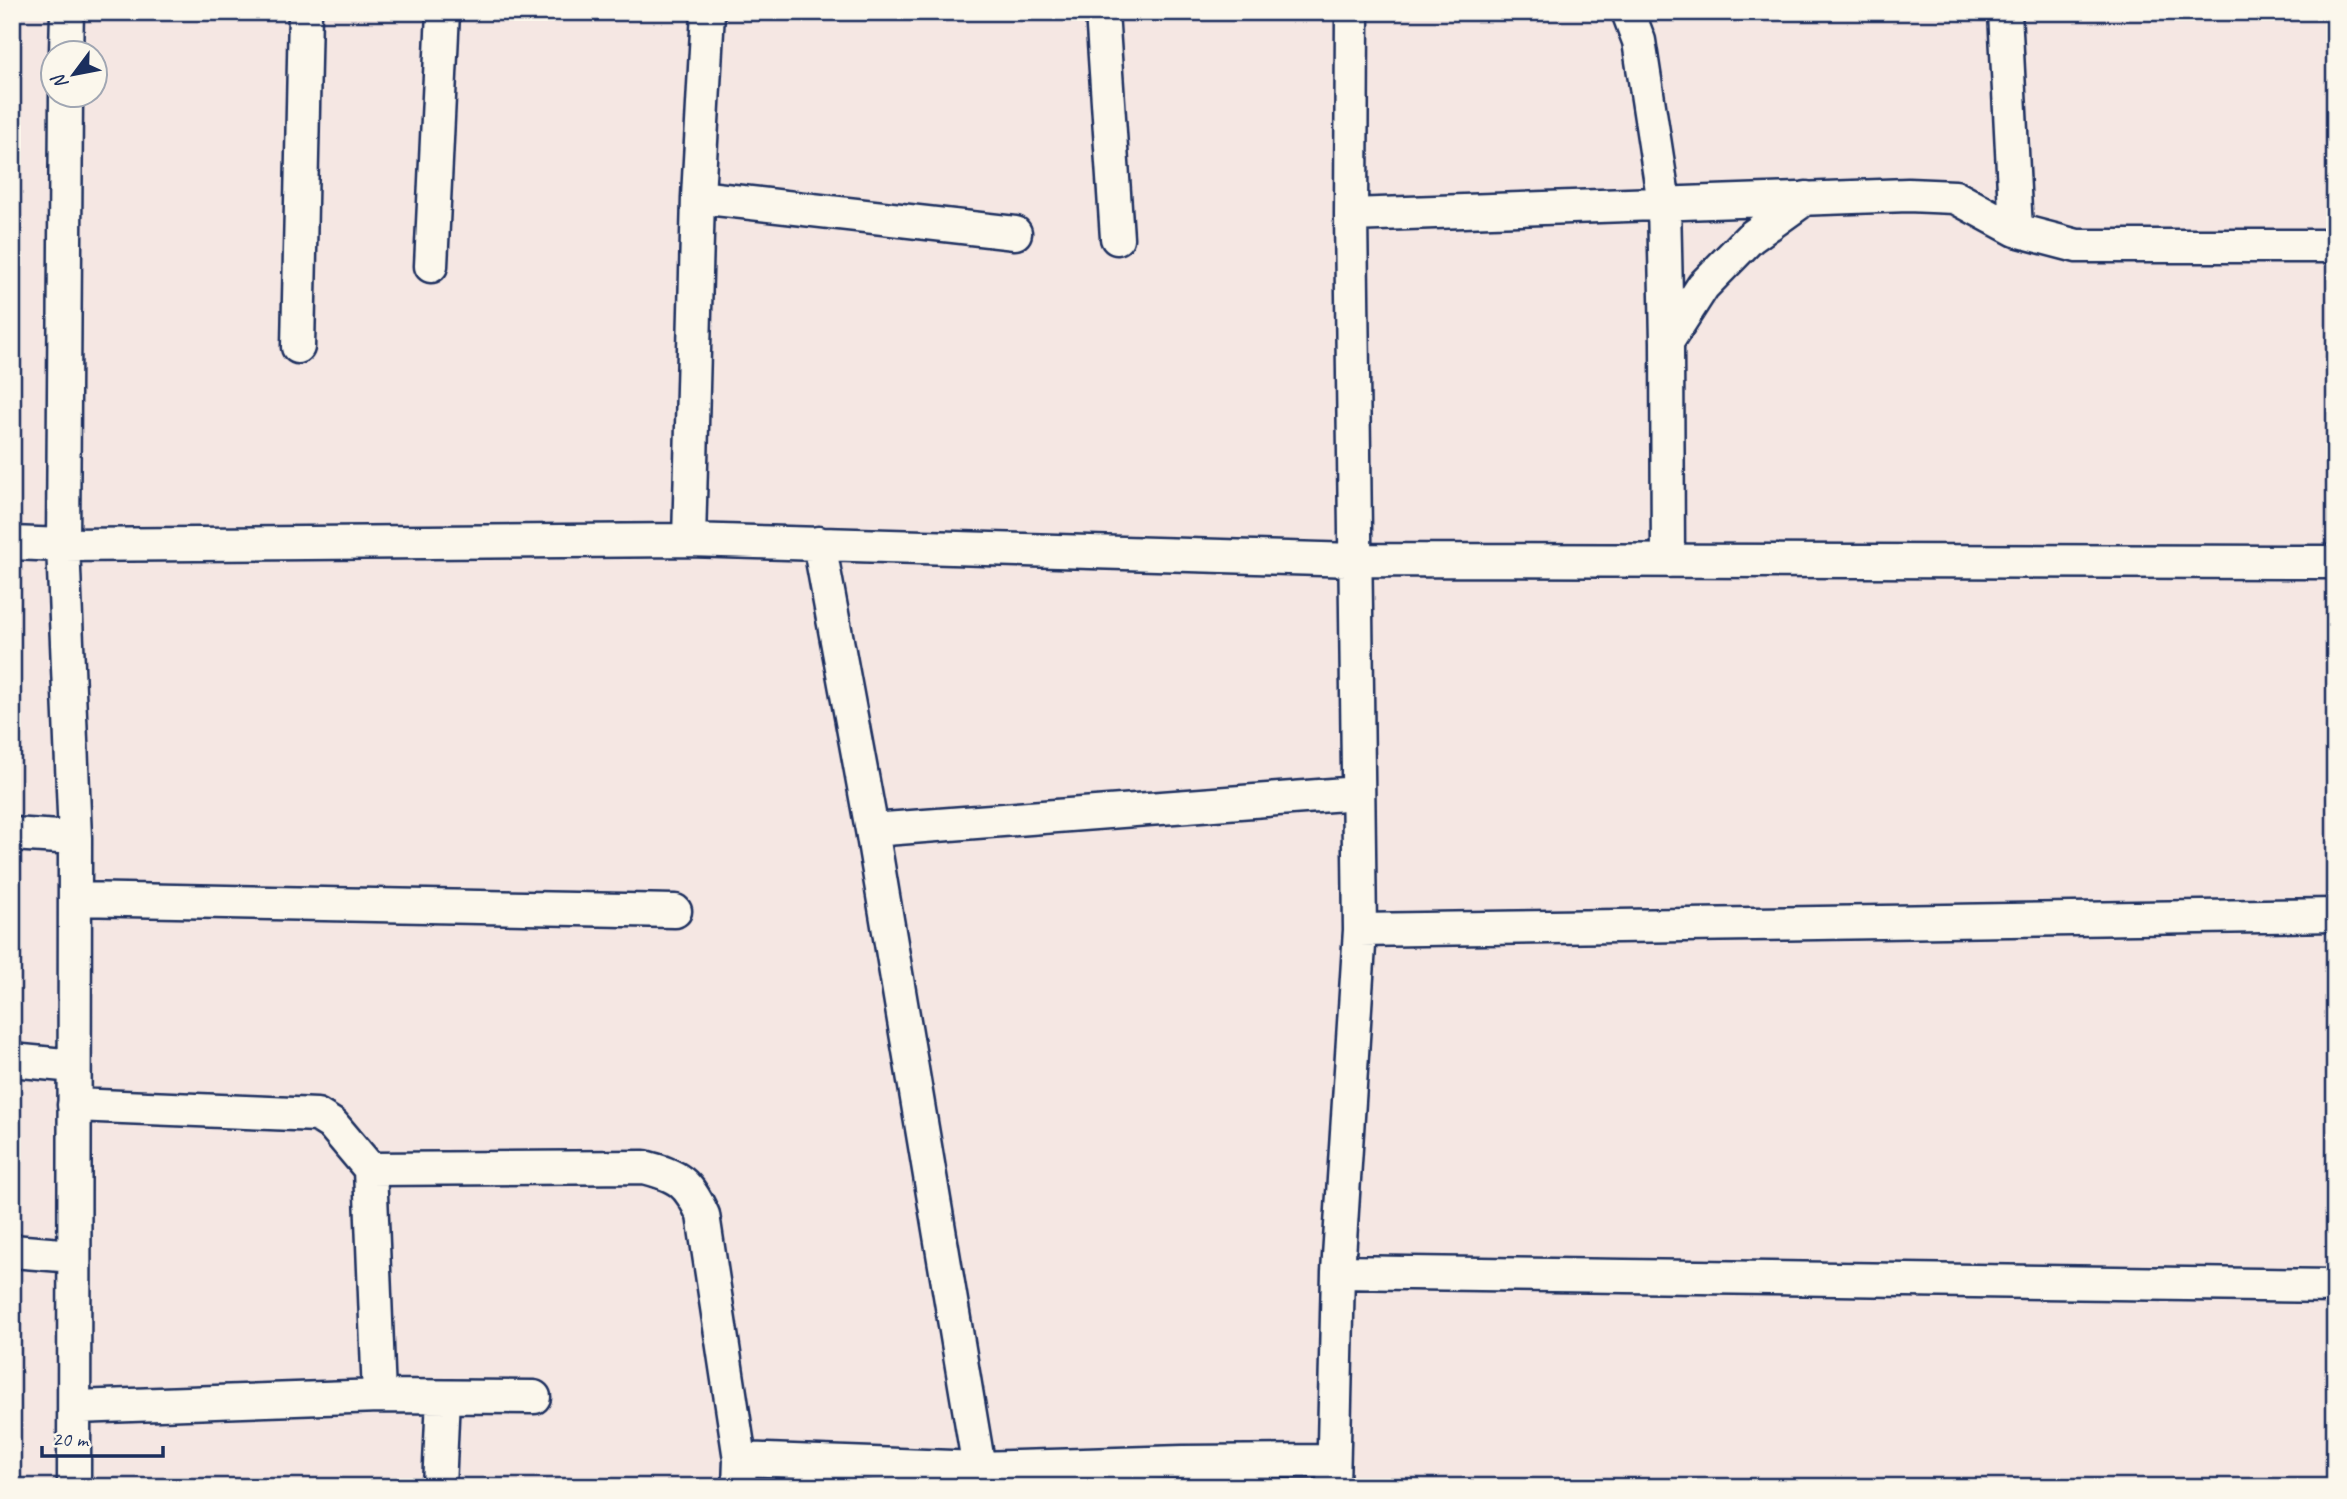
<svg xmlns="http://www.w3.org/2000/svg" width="2347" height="1499" viewBox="0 0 2347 1499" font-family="Caveat,sans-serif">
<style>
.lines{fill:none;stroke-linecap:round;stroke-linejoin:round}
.minor-casing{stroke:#1b2f5e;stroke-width:37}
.minor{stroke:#fbf7ec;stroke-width:32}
</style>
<rect width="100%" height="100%" fill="#f5e7e3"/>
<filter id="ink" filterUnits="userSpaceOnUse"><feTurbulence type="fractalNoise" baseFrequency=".0143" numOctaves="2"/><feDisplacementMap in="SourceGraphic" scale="14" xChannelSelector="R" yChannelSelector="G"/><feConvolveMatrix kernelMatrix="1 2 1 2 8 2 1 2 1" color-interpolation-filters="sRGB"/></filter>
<g filter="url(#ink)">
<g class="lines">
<g class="minor-casing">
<path id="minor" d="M 1102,12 L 1117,238
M 1628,12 L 1639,41 L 1664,203 L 1667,342 L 1668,561
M 2005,12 L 2016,230
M 66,52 L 67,12
M 66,94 L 63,545 L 75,838 L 74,1487
M 698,197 L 1015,233
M 1351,215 L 1908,195 L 1955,197 L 2016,230 L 2077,246 L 2335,246
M 431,266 L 443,12
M 1667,342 L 1703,286 L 1750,238 L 1806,198
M 298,347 L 305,12
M 689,540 L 698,197 L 708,12
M 12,543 L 63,545 L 689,540 L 1355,560 L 2335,562
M 819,543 L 872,830 L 979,1468
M 872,830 L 1358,793
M 12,834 L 75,838
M 75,899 L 675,911
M 1360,930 L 2335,915
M 12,1060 L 74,1066
M 74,1105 L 317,1115 L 333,1125 L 370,1169 L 644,1167 C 679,1176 688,1182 703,1215 L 740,1459 L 739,1487
M 370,1169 L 379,1396
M 12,1251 L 74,1256
M 1338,1272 L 2335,1286
M 76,1407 L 379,1396 L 534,1397
M 740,1459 L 979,1468 L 1183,1462 L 1332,1461
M 439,1487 L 443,1397
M 1333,1487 L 1338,1272 L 1360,930 L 1351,215 L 1352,12"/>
</g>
<use href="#minor" class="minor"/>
</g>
</g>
<rect width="2347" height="1499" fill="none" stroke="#fbf7ec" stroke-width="42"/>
<rect x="21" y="21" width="2305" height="1457" fill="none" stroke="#1b2f5e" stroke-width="2.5" filter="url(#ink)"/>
<g transform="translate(74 74) rotate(238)"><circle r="33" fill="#fbf7ec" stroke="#a1a7b3" stroke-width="2"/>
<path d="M0-5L12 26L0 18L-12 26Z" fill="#1b2f5e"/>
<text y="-10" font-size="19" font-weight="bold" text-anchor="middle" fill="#1b2f5e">N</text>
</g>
<path d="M42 1446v10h121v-10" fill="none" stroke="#1b2f5e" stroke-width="3.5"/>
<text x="52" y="1446" font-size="21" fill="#1b2f5e" stroke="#fbf7ec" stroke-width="5" paint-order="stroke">20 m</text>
</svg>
